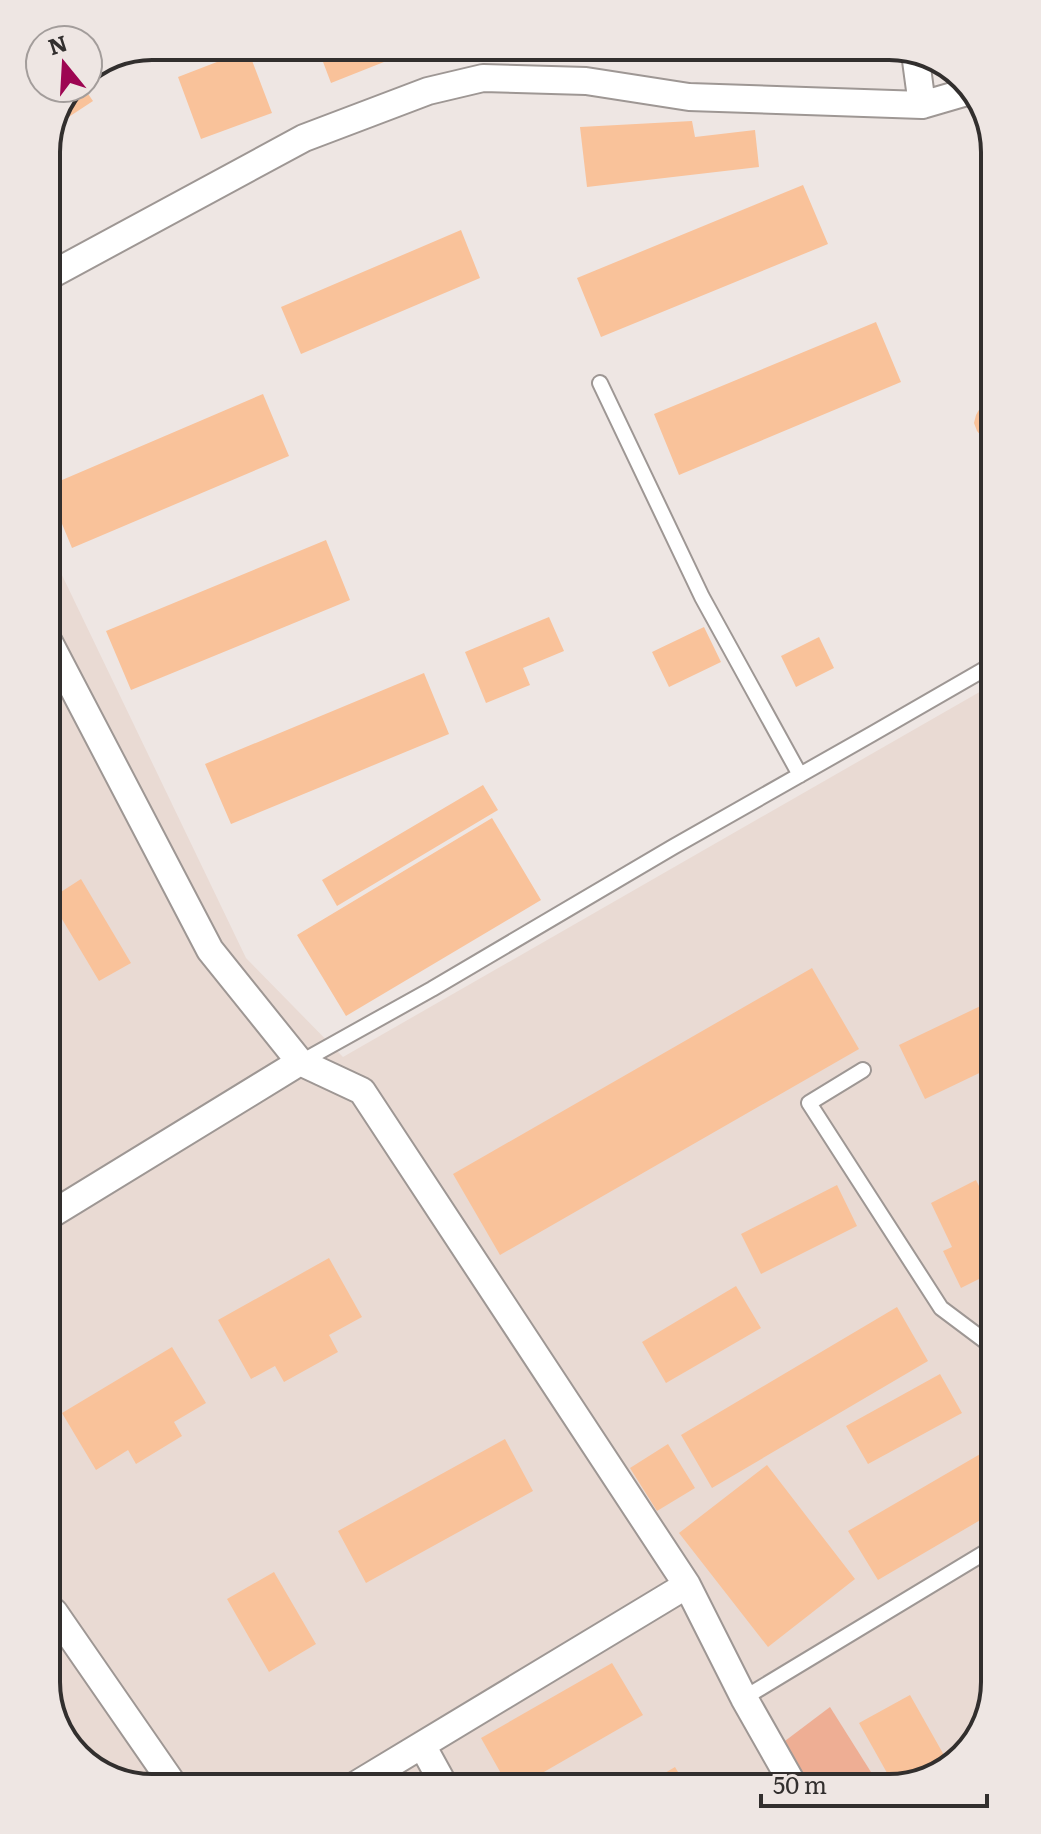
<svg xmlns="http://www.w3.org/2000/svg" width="1041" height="1834" viewBox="0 0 1041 1834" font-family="Literata,serif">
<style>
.built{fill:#e9dad3}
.green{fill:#eeae94}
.building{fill:#f9c29a}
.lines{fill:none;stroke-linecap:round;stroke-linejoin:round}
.service-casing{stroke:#9e9794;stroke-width:18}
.minor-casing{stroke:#9e9794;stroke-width:30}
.service{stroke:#fff;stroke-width:14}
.minor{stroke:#fff;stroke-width:26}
.rim{fill:none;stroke:#322f2e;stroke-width:4}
</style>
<rect width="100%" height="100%" fill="#eee6e3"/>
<path class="built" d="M 48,546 L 246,958 L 343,1057 L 990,686 L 995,1688 L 977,1741 L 930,1780 L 146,1788 L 93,1770 L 54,1723 Z"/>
<path class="green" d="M 830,1707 L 876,1780 L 791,1781 L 773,1750 Z"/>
<path class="building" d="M 317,46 L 390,46 L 394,58 L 331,83 Z
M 248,50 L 272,113 L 201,139 L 178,77 Z
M 72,88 L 84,88 L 93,101 L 55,126 Z
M 692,121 L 695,137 L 755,130 L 759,167 L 587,187 L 580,127 Z
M 803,185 L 828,244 L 601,337 L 577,278 Z
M 461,230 L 480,278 L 301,354 L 281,307 Z
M 876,322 L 901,382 L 679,475 L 654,414 Z
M 263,394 L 289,456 L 72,548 L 48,490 L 48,486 Z
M 988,403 L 988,439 L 982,437 L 977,431 L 974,423 L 976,415 L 980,408 Z
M 326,540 L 350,600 L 131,690 L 106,631 Z
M 549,617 L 564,651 L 523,668 L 530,685 L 486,703 L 465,652 Z
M 704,627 L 721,662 L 669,687 L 652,652 Z
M 819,637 L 834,668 L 796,687 L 781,656 Z
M 424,673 L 449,734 L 231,824 L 205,764 Z
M 483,785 L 498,810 L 337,906 L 322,880 Z
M 492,818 L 541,900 L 346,1016 L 297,935 Z
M 81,879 L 131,963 L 99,981 L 50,899 Z
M 812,968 L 859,1049 L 500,1255 L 453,1174 Z
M 991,1001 L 992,1067 L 925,1099 L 899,1045 Z
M 976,1180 L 992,1212 L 993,1272 L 961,1288 L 943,1251 L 952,1247 L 931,1203 Z
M 837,1185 L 857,1226 L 761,1274 L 741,1234 Z
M 329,1258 L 362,1317 L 329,1335 L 338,1352 L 284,1382 L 275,1366 L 251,1379 L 218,1320 Z
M 736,1286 L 761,1328 L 666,1383 L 642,1342 Z
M 897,1307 L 928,1361 L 712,1488 L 681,1435 Z
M 172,1347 L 206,1403 L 174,1422 L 182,1436 L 136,1464 L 128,1450 L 96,1470 L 62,1413 Z
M 940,1374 L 962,1413 L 868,1464 L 846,1426 Z
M 505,1439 L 533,1491 L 366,1583 L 338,1531 Z
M 668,1444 L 695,1488 L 657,1511 L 630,1468 Z
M 994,1446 L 994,1512 L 878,1580 L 848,1531 Z
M 767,1465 L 855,1579 L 768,1647 L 679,1533 Z
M 274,1572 L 316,1644 L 269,1672 L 227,1599 Z
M 612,1663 L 643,1715 L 523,1784 L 507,1784 L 481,1738 Z
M 910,1695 L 949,1764 L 930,1780 L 891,1780 L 859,1723 Z
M 980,1732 L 977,1741 L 951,1763 L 945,1752 Z
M 675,1767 L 684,1782 L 648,1783 Z"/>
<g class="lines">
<g class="service-casing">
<path id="service" d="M 600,383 L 702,597 L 800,775
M 301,1062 L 432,989 L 673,847 L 872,734 L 990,666
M 863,1070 L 809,1103 L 941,1308 L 993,1347
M 744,1698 L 994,1547"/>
</g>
<g class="minor-casing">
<path id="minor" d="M 915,53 L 922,105
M 47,277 L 304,138 L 428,91 L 483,78 L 586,81 L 689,97 L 922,105 L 970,91
M 49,642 L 210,950 L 300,1062 L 362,1091 L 687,1585
M 52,1214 L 300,1062
M 54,1612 L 175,1787
M 422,1745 L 444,1785
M 354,1786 L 687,1585 L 744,1698 L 791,1781"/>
</g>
<use href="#service" class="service"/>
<use href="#minor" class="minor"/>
</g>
<path d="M0 0H1041V1834H0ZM152 60H889A92 92 0 0 1 981 152V1682A92 92 0 0 1 889 1774H152A92 92 0 0 1 60 1682V152A92 92 0 0 1 152 60Z" fill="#eee6e3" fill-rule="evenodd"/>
<path class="rim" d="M152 60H889A92 92 0 0 1 981 152V1682A92 92 0 0 1 889 1774H152A92 92 0 0 1 60 1682V152A92 92 0 0 1 152 60Z"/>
<g transform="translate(64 64) rotate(342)"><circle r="38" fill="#eee6e3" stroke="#a39d9b" stroke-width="2"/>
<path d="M0-6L14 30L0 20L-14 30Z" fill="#9d0652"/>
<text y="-12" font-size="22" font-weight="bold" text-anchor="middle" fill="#322f2e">N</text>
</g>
<path d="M761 1794v12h226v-12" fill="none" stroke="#322f2e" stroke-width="4"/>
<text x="773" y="1794" font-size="24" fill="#322f2e" stroke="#eee6e3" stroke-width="6" paint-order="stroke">50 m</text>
</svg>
